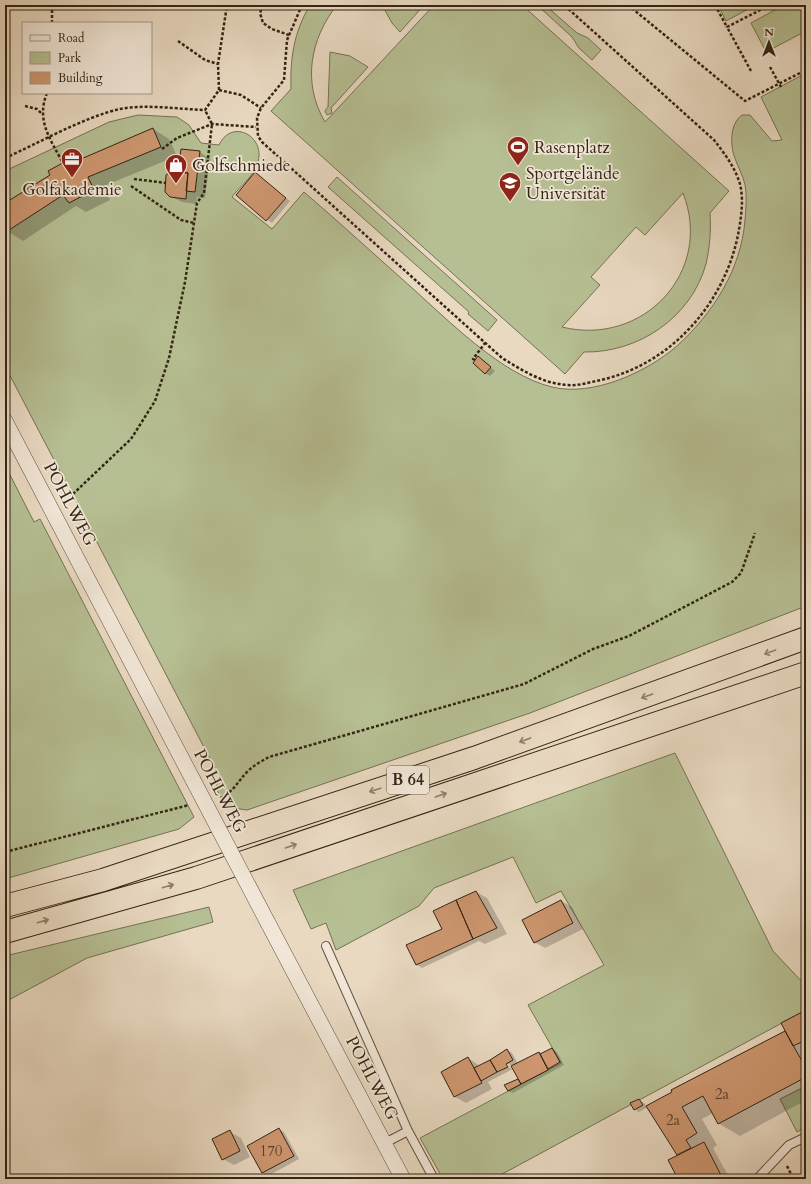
<svg xmlns="http://www.w3.org/2000/svg" width="811" height="1184" viewBox="0 0 811 1184" font-family="Cardo,serif">
<style>
.green{fill:#b6bf93;stroke:#747254;fill-rule:evenodd}
.shadow{fill:#0003;fill-rule:evenodd}
.building{fill:#cd966f;stroke:#332514}
.lines{fill:none;stroke-linecap:round;stroke-linejoin:round}
.service-casing{stroke:#60523f;stroke-width:10}
.minor-casing{stroke:#60523f;stroke-width:16}
.trunk-casing{stroke:#332514;stroke-width:24}
.path{stroke:#332514;stroke-width:2.5;stroke-dasharray:3 2;stroke-linecap:butt}
.service{stroke:#f1e6d7;stroke-width:8}
.minor{stroke:#f1e6d7;stroke-width:15}
.trunk{stroke:#e9d9c1;stroke-width:22}
.minor-bridge-casing{stroke:#60523f;stroke-width:16;stroke-linecap:butt}
.minor-bridge{stroke:#f1e6d7;stroke-width:15}
.oneway{stroke:#8e7f6a}
.labels{text-anchor:middle;dominant-baseline:central;stroke-width:3.5;stroke-linejoin:round;paint-order:stroke}
.number-label{font-size:15px;fill:#5a412b}
.shield{fill:#f1e6d7;stroke:#6c5f4e;stroke-width:1}
.shield-label{font-size:16px;font-weight:bold;fill:#332514}
.poi-label{font-size:17px;fill:#332514;stroke:#f1e6d7;text-anchor:start}
.street-label{font-size:17px;fill:#332514;stroke:#f1e6d7}
</style>
<rect width="100%" height="100%" fill="#e9d9c1"/>
<filter id="stains"><feTurbulence type="fractalNoise" baseFrequency=".005" numOctaves="4"/><feColorMatrix values="0 0 0 0 .2 0 0 0 0 .09 0 0 0 0 .02 0 0 0 .5 -.17"/></filter>
<radialGradient id="worn" r=".72"><stop offset=".6" stop-color="#630" stop-opacity="0"/><stop offset="1" stop-color="#630" stop-opacity=".3"/></radialGradient>
<path class="green" d="M 310,5 L 337,5 C 310,39 302,83 325,122 L 434,5 L 522,5 L 729,191 L 710,213 C 711,230 710,247 706,264 C 691,318 638,353 584,352 L 565,374 L 271,111 L 291,89 C 290,58 294,32 310,5 ZM 683,193 C 714,272 643,347 562,327 L 600,285 L 591,277 L 636,227 L 645,235 Z
M 382,5 L 424,5 L 400,32 L 392,23 Z
M 537,5 L 545,5 L 577,33 L 588,38 L 601,50 L 592,60 L 579,48 L 572,37 Z
M 718,5 L 756,5 L 726,21 Z
M 784,5 L 806,5 L 806,31 L 766,52 L 751,23 Z
M 330,52 L 350,56 L 368,67 L 331,108 L 332,113 L 327,115 L 325,111 L 328,107 Z
M 806,73 L 806,606 L 530,713 L 247,810 L 226,807 L 216,788 L 219,776 L 5,366 L 5,171 L 109,122 L 138,115 L 177,117 L 189,125 L 201,143 L 219,145 C 232,117 268,137 257,165 C 253,177 240,186 232,197 L 272,229 L 304,192 C 340,223 375,255 411,287 C 449,321 502,375 552,387 C 593,397 647,372 677,346 C 713,313 741,270 745,220 C 746,209 747,196 745,185 C 743,176 739,169 736,161 C 730,148 729,124 742,115 L 750,115 L 772,141 L 782,140 L 761,97 Z
M 337,177 L 497,320 L 488,331 L 468,314 L 469,312 L 328,187 Z
M 5,465 L 34,522 L 40,519 L 194,817 L 179,829 L 5,879 Z
M 675,753 L 773,951 L 806,986 L 806,1010 L 493,1179 L 443,1179 L 420,1138 L 561,1063 L 528,1005 L 604,965 L 561,891 L 536,903 L 513,857 L 434,888 L 419,906 L 336,950 L 326,923 L 311,929 L 293,890 Z
M 209,907 L 213,922 L 87,958 L 5,1002 L 5,983 L 9,981 L 5,978 L 5,956 Z
M 806,1086 L 806,1127 L 797,1132 L 780,1099 Z"/>
<path class="shadow" d="M 774,5 L 793,5 L 783,10 Z
M 153,129 L 169,139 L 177,156 L 104,186 L 110,200 L 86,212 L 76,206 L 23,241 L 7,231 L 5,228 L 5,205 L 79,156 L 84,158 Z
M 200,152 L 210,159 L 205,198 L 197,197 L 196,204 L 182,202 L 170,196 L 179,173 Z
M 255,173 L 290,201 L 272,223 L 237,195 Z
M 479,357 L 495,371 L 490,376 L 485,373 Z
M 476,892 L 487,898 L 507,934 L 485,944 L 479,941 L 422,968 L 417,965 L 443,929 Z
M 561,901 L 572,907 L 583,929 L 545,948 L 534,942 Z
M 806,1011 L 806,1100 L 740,1136 L 718,1123 L 713,1113 L 702,1119 L 717,1145 L 713,1148 L 730,1179 L 680,1179 L 679,1155 L 648,1107 L 639,1112 L 634,1109 L 639,1100 L 644,1103 L 647,1107 L 785,1032 L 787,1033 Z
M 552,1049 L 557,1052 L 564,1065 L 513,1093 L 508,1091 L 506,1086 L 519,1079 L 513,1069 L 488,1082 L 492,1089 L 466,1103 L 455,1097 L 442,1072 L 468,1058 L 480,1066 L 507,1050 L 512,1053 L 518,1064 L 539,1053 L 542,1055 ZM 502,1061 L 512,1066 L 512,1069 L 501,1062 Z
M 279,1129 L 284,1132 L 299,1159 L 268,1176 L 263,1173 L 249,1146 Z
M 230,1132 L 241,1138 L 250,1157 L 234,1165 L 223,1159 Z"/>
<path class="building" d="M 153,128 L 161,147 L 88,177 L 94,190 L 69,203 L 63,195 L 6,232 L 5,203 L 50,175 L 48,171 L 79,154 L 81,159 Z
M 181,149 L 200,151 L 195,192 L 186,191 L 188,173 L 178,172 Z
M 173,171 L 188,173 L 186,199 L 170,197 L 165,192 L 166,175 Z
M 255,172 L 286,198 L 266,221 L 236,195 Z
M 478,356 L 491,367 L 485,374 L 473,363 Z
M 476,891 L 497,928 L 473,939 L 456,900 Z
M 456,900 L 473,939 L 416,965 L 406,945 L 442,929 L 433,911 Z
M 561,900 L 573,923 L 534,943 L 522,920 Z
M 806,1010 L 806,1040 L 793,1046 L 781,1023 Z
M 785,1031 L 802,1061 L 806,1059 L 806,1077 L 718,1124 L 703,1096 L 682,1107 L 697,1133 L 686,1140 L 691,1148 L 677,1155 L 646,1106 L 672,1092 L 671,1090 Z
M 552,1048 L 560,1062 L 548,1069 L 540,1054 Z
M 507,1049 L 513,1060 L 506,1064 L 508,1067 L 497,1072 L 490,1060 Z
M 539,1052 L 548,1070 L 521,1084 L 511,1066 Z
M 468,1057 L 482,1083 L 454,1097 L 441,1072 Z
M 490,1060 L 497,1072 L 481,1081 L 474,1068 Z
M 518,1079 L 521,1084 L 508,1091 L 504,1085 Z
M 639,1099 L 643,1105 L 634,1110 L 630,1103 Z
M 279,1128 L 294,1156 L 262,1173 L 247,1146 Z
M 230,1130 L 240,1151 L 222,1160 L 212,1139 Z
M 704,1142 L 723,1179 L 678,1179 L 668,1160 Z
M 806,1172 L 806,1179 L 792,1179 L 793,1178 Z"/>
<g class="lines">
<g class="service-casing">
<path id="service" d="M 326,946 L 408,1131 L 385,1143
M 408,1131 L 434,1179
M 757,1179 L 789,1145 L 806,1137"/>
</g>
<g class="minor-casing">
<path id="minor" d="M 5,421 L 193,780
M 268,923 L 403,1179"/>
</g>
<g class="trunk-casing">
<path id="trunk" d="M 5,906 L 103,880 L 474,758 L 806,638
M 5,932 L 196,878 L 806,673"/>
</g>
<path class="path" d="M 263,5 L 260,13 L 263,23 L 272,29 L 289,35
M 302,5 L 287,40 L 284,80 L 261,108 L 257,118 L 258,136 L 262,142 L 502,358 C 522,370 543,384 568,385 C 579,386 590,382 601,380 C 671,364 724,304 738,235 C 741,219 744,200 740,184 C 735,167 724,153 714,140 L 564,5
M 628,5 L 745,101 L 806,70
M 715,5 L 727,27
M 52,23 L 52,5
M 178,41 L 205,60 L 218,64
M 770,67 L 781,87
M 751,71 L 727,27 L 770,5
M 219,90 L 241,95 L 261,108
M 47,93 C 36,120 50,139 63,163
M 25,106 L 37,109 L 42,114
M 162,149 L 177,138 L 212,124 L 256,127
M 5,158 C 39,143 84,117 120,109 C 147,104 177,109 205,110 L 219,90 L 218,64 L 227,5
M 134,179 L 166,183
M 131,186 L 181,220 L 194,223
M 475,360 L 473,359 L 485,343
M 73,494 L 131,439 L 155,401 L 169,358 L 185,282 L 197,203 L 204,193 L 212,124 L 205,110
M 221,798 C 234,791 238,781 248,771 C 254,765 262,761 269,757 L 524,684 L 593,649 L 629,636 L 732,582 L 741,573 L 755,533
M 5,852 L 189,805
M 787,1166 L 793,1178"/>
<use href="#service" class="service"/>
<use href="#minor" class="minor"/>
<use href="#trunk" class="trunk"/>
<g class="minor-bridge-casing">
<path id="minor-bridge" d="M 193,780 L 268,923"/>
</g>
<use href="#minor-bridge" class="minor-bridge"/>
</g>
<defs><path id="oneway-shaft" d="M-6 0H5M1.5-3L5.5 0L1.5 3" fill="none" stroke-width="1.6" stroke-linecap="round" stroke-linejoin="round"/></defs>
<g class="oneway">
<use href="#oneway-shaft" transform="translate(770 652) rotate(160)"/>
<use href="#oneway-shaft" transform="translate(647 696) rotate(160)"/>
<use href="#oneway-shaft" transform="translate(525 740) rotate(160)"/>
<use href="#oneway-shaft" transform="translate(375 790) rotate(162)"/>
<use href="#oneway-shaft" transform="translate(441 795) rotate(-19)"/>
<use href="#oneway-shaft" transform="translate(291 846) rotate(-19)"/>
<use href="#oneway-shaft" transform="translate(168 886) rotate(-16)"/>
<use href="#oneway-shaft" transform="translate(43 921) rotate(-16)"/>
</g>
<defs>
<g id="stadium-pin" transform="scale(1.15)"><path d="M0 17L-7.5 6A9.5 9.5 0 1 1 7.5 6Z" fill="#8f2418" stroke="#f1e6d7"/><path d="M0-5a6.5 5 0 1 0 0 10a6.5 5 0 1 0 0-10ZM-3.5-1.8h7v3.6h-7Z" fill="#fff"/></g>
<g id="office-pin" transform="scale(1.15)"><path d="M0 17L-7.5 6A9.5 9.5 0 1 1 7.5 6Z" fill="#8f2418" stroke="#f1e6d7"/><path d="M-6-3h4V-5.5h4V-3h4V5H-6ZM-1-4.5V-3h2v-1.5ZM-6 0V1H6V0Z" fill="#fff"/></g>
<g id="shop-pin" transform="scale(1.15)"><path d="M0 17L-7.5 6A9.5 9.5 0 1 1 7.5 6Z" fill="#8f2418" stroke="#f1e6d7"/><path d="M-5-2.5h2.3a2.7 3.5 0 0 1 5.4 0H5L5.5 6h-11ZM-1.5-2.5h3a1.5 2.3 0 0 0-3 0Z" fill="#fff"/></g>
<g id="university-pin" transform="scale(1.15)"><path d="M0 17L-7.5 6A9.5 9.5 0 1 1 7.5 6Z" fill="#8f2418" stroke="#f1e6d7"/><path d="M0-5L7-2L0 1L-7-2ZM-4 1L0 2.5L4 1V4Q0 6-4 4Z" fill="#fff"/></g>
</defs>
<g fill-rule="evenodd">
<use href="#stadium-pin" x="518" y="147"/>
<use href="#office-pin" x="72" y="159"/>
<use href="#shop-pin" x="176" y="165"/>
<use href="#university-pin" x="510" y="183"/>
</g>
<g class="labels">
<g class="number-label">
<text x="722" y="1094">2a</text>
<text x="673" y="1120">2a</text>
<text x="271" y="1151">170</text>
</g>
<rect class="shield" x="387" y="766" width="42" height="28" rx="3"/>
<g class="shield-label">
<text x="408" y="780">B 64</text>
</g>
<g class="poi-label">
<text x="534" y="147">Rasenplatz</text>
<text x="192" y="165">Golfschmiede</text>
<text x="526" y="173">Sportgelände<tspan x="526" dy="20">Universität</tspan></text>
<text x="72" y="189" text-anchor="middle">Golfakademie</text>
</g>
<g class="street-label">
<text transform="translate(70 504) rotate(62)">POHLWEG</text>
<text transform="translate(220 791) rotate(62)">POHLWEG</text>
<text transform="translate(372 1078) rotate(62)">POHLWEG</text>
</g>
</g>
<rect width="811" height="1184" fill="none" stroke="#e9d9c1" stroke-width="20"/>
<rect x="6" y="6" width="799" height="1172" fill="none" stroke="#332514" stroke-width="2"/>
<rect x="10" y="10" width="791" height="1164" fill="none" stroke="#332514"/>
<rect x="22" y="22" width="130" height="72" fill="#f1e6d7" stroke="#a59989"/>
<rect x="30" y="35" width="20" height="6" fill="#f1e6d7" stroke="#a59989"/>
<text x="58" y="42" font-size="12" fill="#332514">Road</text>
<rect x="30" y="52" width="20" height="12" fill="#b6bf93" stroke="#a59989"/>
<text x="58" y="62" font-size="12" fill="#332514">Park</text>
<rect x="30" y="72" width="20" height="12" fill="#cd966f" stroke="#a59989"/>
<text x="58" y="82" font-size="12" fill="#332514">Building</text>
<g transform="translate(769 42)" stroke="#f1e6d7" stroke-width="3" paint-order="stroke">
<path d="M0-3L7 15L0 10L-7 15Z" fill="#332514"/>
<text y="-6" font-size="11" font-weight="bold" text-anchor="middle" fill="#332514">N</text>
</g>
<rect width="100%" height="100%" filter="url(#stains)"/>
<rect width="100%" height="100%" fill="url(#worn)"/>
</svg>
